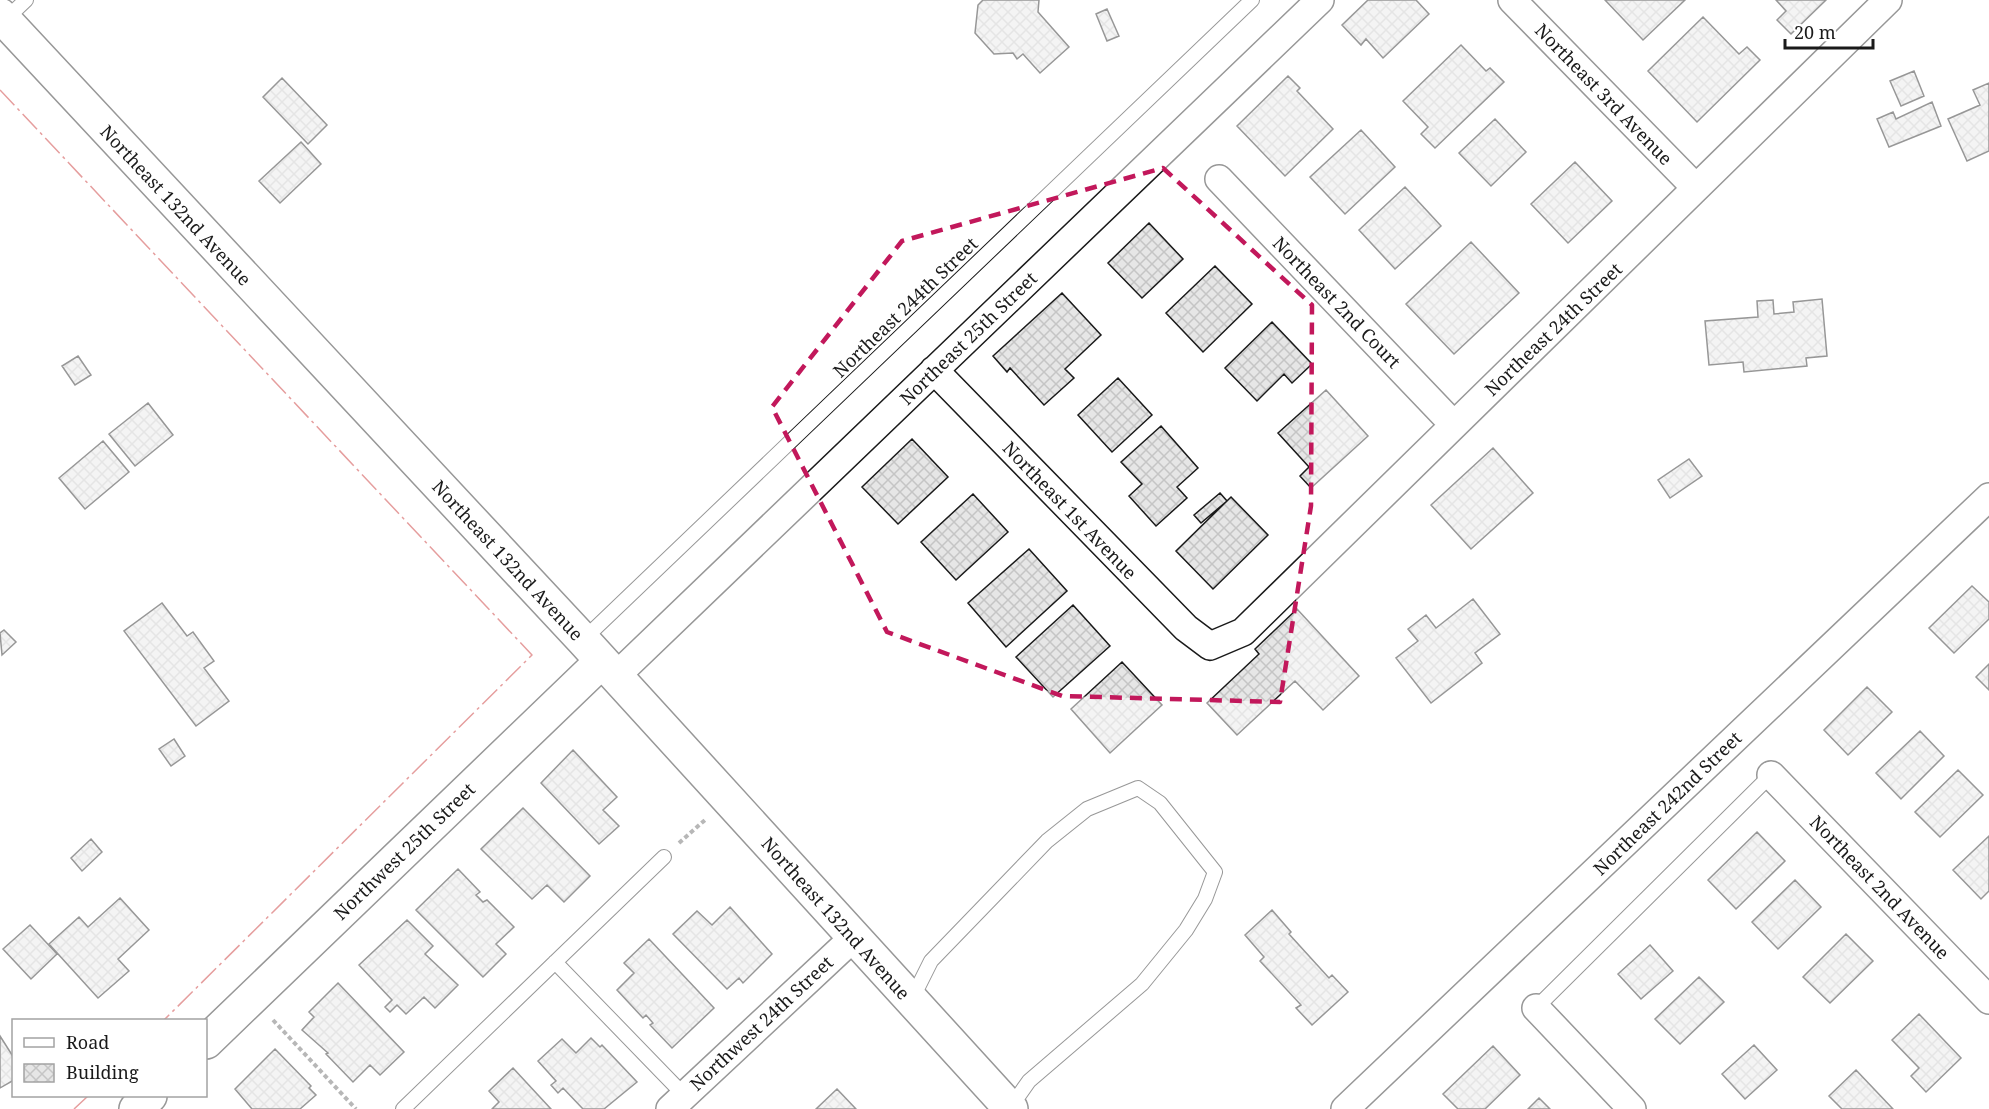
<svg xmlns="http://www.w3.org/2000/svg" width="1989" height="1109" viewBox="0 0 1989 1109" font-family="'Noto Serif',serif">
<style>
.building{fill:url(#building-cross-hatch);stroke:#1a1a1a;stroke-width:1.5}
.lines{fill:none;stroke-linecap:round;stroke-linejoin:round}
.lane-casing{stroke:#1a1a1a;stroke-width:16}
.street-casing{stroke:#1a1a1a;stroke-width:30}
.secondary-casing{stroke:#1a1a1a;stroke-width:36}
.path{stroke:#5f5f5f;stroke-width:4;stroke-dasharray:4.5 3;stroke-linecap:butt}
.lane{stroke:#fff;stroke-width:14}
.street{stroke:#fff;stroke-width:27}
.secondary{stroke:#fff;stroke-width:33}
.power{stroke:#c62828;stroke-width:1.5;stroke-dasharray:21 4.5 3 4.5;stroke-linecap:butt}
.marked{fill:none;stroke:#c2185b;stroke-width:4.5;stroke-dasharray:12 8;stroke-linejoin:round}
.labels{text-anchor:middle;dominant-baseline:central;stroke-width:4.5;stroke-linejoin:round;paint-order:stroke}
.street-label{font-size:18px;fill:#1a1a1a;stroke:#fff}
</style>
<defs>
<pattern id="building-cross-hatch" width="8" height="8" patternUnits="userSpaceOnUse" patternTransform="scale(1.5)"><rect width="8" height="8" fill="#e6e6e6"/><path d="M0 0l8 8M0 8l8-8" fill="none" stroke="#c5c5c5"/></pattern>
</defs>
<rect width="100%" height="100%" fill="#fff"/>
<path class="building" d="M 983,0 L 1039,0 L 1038,12 L 1069,47 L 1040,73 L 1023,54 L 1017,59 L 1013,53 L 994,54 L 975,33 L 978,5 Z
M 1368,0 L 1416,0 L 1429,14 L 1383,58 L 1366,39 L 1361,45 L 1342,25 Z
M 1605,0 L 1685,0 L 1643,40 Z
M 1776,0 L 1826,0 L 1791,34 L 1777,20 L 1786,11 Z
M 1107,9 L 1119,36 L 1107,41 L 1096,14 Z
M 1703,17 L 1739,54 L 1747,47 L 1760,60 L 1697,122 L 1648,71 Z
M 1461,45 L 1486,71 L 1490,68 L 1504,82 L 1435,148 L 1421,134 L 1428,127 L 1403,101 Z
M 1914,71 L 1924,96 L 1901,106 L 1890,81 Z
M 1288,76 L 1300,88 L 1297,91 L 1333,129 L 1285,176 L 1237,126 Z
M 282,78 L 327,125 L 308,144 L 263,97 Z
M 1989,83 L 1989,151 L 1967,161 L 1948,119 L 1980,105 L 1973,90 Z
M 1932,102 L 1941,126 L 1889,147 L 1877,119 L 1893,112 L 1896,119 Z
M 1495,119 L 1526,152 L 1491,186 L 1459,153 Z
M 1361,130 L 1395,167 L 1345,214 L 1310,177 Z
M 301,142 L 321,164 L 280,203 L 259,181 Z
M 1575,162 L 1612,201 L 1568,243 L 1531,204 Z
M 1405,187 L 1441,226 L 1395,269 L 1359,230 Z
M 1149,223 L 1183,259 L 1142,298 L 1108,263 Z
M 1471,242 L 1519,293 L 1454,354 L 1406,304 Z
M 1215,266 L 1252,304 L 1203,352 L 1166,313 Z
M 1062,293 L 1101,335 L 1065,369 L 1074,378 L 1044,405 L 1010,368 L 1007,372 L 993,356 Z
M 1822,299 L 1827,356 L 1806,358 L 1807,366 L 1744,372 L 1743,362 L 1709,365 L 1705,321 L 1758,317 L 1757,301 L 1773,300 L 1774,314 L 1794,312 L 1793,302 Z
M 1272,322 L 1312,364 L 1292,383 L 1284,374 L 1257,401 L 1225,368 Z
M 78,356 L 91,375 L 75,385 L 62,366 Z
M 1118,378 L 1152,415 L 1112,452 L 1078,415 Z
M 1326,390 L 1368,436 L 1311,488 L 1300,476 L 1309,467 L 1278,433 Z
M 148,403 L 173,435 L 135,466 L 109,434 Z
M 1161,426 L 1198,468 L 1177,487 L 1187,498 L 1156,526 L 1129,496 L 1142,484 L 1121,462 Z
M 912,439 L 948,477 L 898,524 L 862,487 Z
M 103,441 L 129,472 L 85,509 L 59,478 Z
M 1493,448 L 1533,493 L 1471,549 L 1431,505 Z
M 1689,459 L 1702,476 L 1670,498 L 1658,480 Z
M 1220,493 L 1227,501 L 1201,523 L 1194,515 Z
M 973,494 L 1008,532 L 956,580 L 921,542 Z
M 1231,497 L 1268,535 L 1213,589 L 1176,551 Z
M 1029,549 L 1067,591 L 1006,647 L 968,603 Z
M 1972,586 L 1989,602 L 1989,619 L 1954,653 L 1929,628 Z
M 1473,599 L 1500,634 L 1475,653 L 1482,663 L 1431,703 L 1396,658 L 1418,641 L 1408,629 L 1426,615 L 1436,628 Z
M 162,603 L 187,636 L 193,632 L 214,661 L 204,668 L 229,701 L 196,726 L 124,631 Z
M 1073,605 L 1110,646 L 1053,697 L 1016,657 Z
M 1297,609 L 1359,676 L 1323,710 L 1295,681 L 1237,735 L 1207,703 L 1259,654 L 1255,649 Z
M 4,630 L 16,642 L 2,655 L 0,633 Z
M 1122,662 L 1162,705 L 1110,753 L 1071,709 Z
M 1989,664 L 1989,690 L 1976,677 Z
M 1867,687 L 1892,712 L 1848,755 L 1824,730 Z
M 1920,731 L 1944,756 L 1901,799 L 1876,773 Z
M 174,739 L 185,756 L 171,766 L 159,749 Z
M 573,750 L 617,797 L 603,810 L 619,826 L 599,844 L 541,783 Z
M 1958,770 L 1983,795 L 1940,837 L 1915,812 Z
M 523,808 L 590,876 L 564,902 L 547,885 L 532,899 L 481,849 Z
M 1757,832 L 1785,861 L 1736,909 L 1708,880 Z
M 1989,836 L 1989,891 L 1981,899 L 1953,870 Z
M 91,839 L 102,852 L 82,871 L 71,858 Z
M 458,869 L 480,892 L 476,895 L 483,902 L 487,900 L 514,927 L 496,944 L 506,954 L 483,977 L 416,910 Z
M 1795,880 L 1821,907 L 1778,949 L 1752,922 Z
M 120,898 L 149,930 L 118,959 L 129,971 L 98,998 L 49,944 L 79,917 L 88,927 Z
M 730,907 L 772,954 L 743,983 L 739,978 L 727,989 L 673,934 L 697,911 L 712,925 Z
M 1272,910 L 1291,932 L 1289,934 L 1329,978 L 1332,975 L 1348,992 L 1312,1025 L 1296,1008 L 1301,1005 L 1260,961 L 1264,957 L 1245,935 Z
M 407,920 L 433,946 L 425,954 L 458,985 L 435,1008 L 424,997 L 406,1014 L 397,1005 L 390,1012 L 385,1007 L 392,1000 L 359,965 Z
M 30,925 L 57,954 L 31,979 L 3,949 Z
M 1846,934 L 1873,961 L 1830,1003 L 1803,977 Z
M 649,939 L 714,1008 L 672,1048 L 650,1025 L 653,1023 L 646,1015 L 643,1018 L 617,990 L 634,973 L 624,963 Z
M 1650,945 L 1673,971 L 1641,999 L 1618,974 Z
M 1699,977 L 1724,1002 L 1680,1044 L 1655,1019 Z
M 338,983 L 404,1052 L 380,1075 L 370,1065 L 353,1082 L 326,1054 L 328,1053 L 302,1030 L 314,1017 L 309,1012 Z
M 1919,1014 L 1961,1058 L 1926,1092 L 1911,1076 L 1919,1068 L 1892,1040 Z
M 0,1036 L 14,1058 L 14,1080 L 0,1088 Z
M 591,1038 L 600,1047 L 602,1045 L 637,1082 L 604,1109 L 583,1109 L 563,1088 L 558,1093 L 551,1085 L 556,1081 L 538,1061 L 562,1039 L 576,1053 Z
M 1754,1045 L 1777,1070 L 1745,1099 L 1722,1074 Z
M 1493,1046 L 1520,1075 L 1485,1109 L 1458,1109 L 1443,1094 Z
M 275,1049 L 311,1086 L 309,1088 L 316,1095 L 300,1109 L 252,1109 L 235,1089 Z
M 513,1068 L 551,1109 L 492,1109 L 499,1102 L 489,1091 Z
M 1856,1070 L 1893,1109 L 1842,1109 L 1829,1096 Z
M 837,1089 L 856,1109 L 816,1109 Z
M 1539,1098 L 1550,1109 L 1528,1109 Z"/>
<g class="lines">
<g class="lane-casing">
<path id="lane" d="M 5,20 L 26,0
M 583,640 L 1252,0
M 555,962 L 684,1095
M 912,999 L 931,961 L 1047,841 L 1087,809 L 1138,788 L 1160,803 L 1215,872 L 1205,899 L 1186,930 L 1142,984 L 1029,1081 L 1010,1108
M 1536,1008 L 1771,775
M 403,1109 L 664,857"/>
</g>
<g class="street-casing">
<path id="street" d="M 1512,0 L 1696,188
M 1219,179 L 1454,425
M 934,370 L 1186,628 L 1210,646 L 1243,632 L 1888,0
M 616,676 L 1320,0
M 1771,775 L 1989,1000
M 1536,1008 L 1632,1109
M 670,1109 L 853,938
M 1345,1109 L 1989,497"/>
</g>
<g class="secondary-casing">
<path id="secondary" d="M 0,15 L 583,640 L 1011,1109
M 206,1042 L 602,661
M 136,1109 L 150,1096"/>
</g>
<path class="path" d="M 679,843 L 705,820
M 273,1020 L 356,1109"/>
<use href="#lane" class="lane"/>
<use href="#street" class="street"/>
<use href="#secondary" class="secondary"/>
<path class="power" d="M 0,90 L 532,655 L 164,1020
M 74,1109 L 88,1096"/>
</g>
<path d="M0 0H1989V1109H0ZM 1163,168 L 1312,305 L 1311,506 L 1280,702 L 1062,696 L 887,632 L 772,407 L 902,241 Z" fill="#fff" fill-opacity=".55" fill-rule="evenodd"/>
<path class="marked" d="M 1163,168 L 1312,305 L 1311,506 L 1280,702 L 1062,696 L 887,632 L 772,407 L 902,241 Z"/>
<g class="labels">
<g class="street-label">
<text transform="translate(1604 94) rotate(46)">Northeast 3rd Avenue</text>
<text transform="translate(176 205) rotate(47)">Northeast 132nd Avenue</text>
<text transform="translate(1337 302) rotate(46)">Northeast 2nd Court</text>
<text transform="translate(905 307) rotate(-44)">Northeast 244th Street</text>
<text transform="translate(1553 329) rotate(-44)">Northeast 24th Street</text>
<text transform="translate(968 338) rotate(-44)">Northeast 25th Street</text>
<text transform="translate(1070 510) rotate(46)">Northeast 1st Avenue</text>
<text transform="translate(508 560) rotate(47)">Northeast 132nd Avenue</text>
<text transform="translate(1667 803) rotate(-44)">Northeast 242nd Street</text>
<text transform="translate(404 851) rotate(-44)">Northwest 25th Street</text>
<text transform="translate(1880 887) rotate(46)">Northeast 2nd Avenue</text>
<text transform="translate(836 918) rotate(48)">Northeast 132nd Avenue</text>
<text transform="translate(761 1023) rotate(-43)">Northwest 24th Street</text>
</g>
</g>
<rect x="12" y="1019" width="195" height="78" fill="#ffffff" stroke="#a3a3a3" stroke-width="1.5"/>
<rect x="24" y="1038" width="30" height="9" fill="#ffffff" stroke="#a3a3a3" stroke-width="1.5"/>
<text x="66" y="1049" font-size="18" fill="#1a1a1a">Road</text>
<rect x="24" y="1064" width="30" height="18" fill="url(#building-cross-hatch)" stroke="#a3a3a3" stroke-width="1.5"/>
<text x="66" y="1079" font-size="18" fill="#1a1a1a">Building</text>
<path d="M1785 39v9h88v-9" fill="none" stroke="#1a1a1a" stroke-width="3"/>
<text x="1794" y="39" font-size="18" fill="#1a1a1a" stroke="#ffffff" stroke-width="4.5" paint-order="stroke">20 m</text>
</svg>
